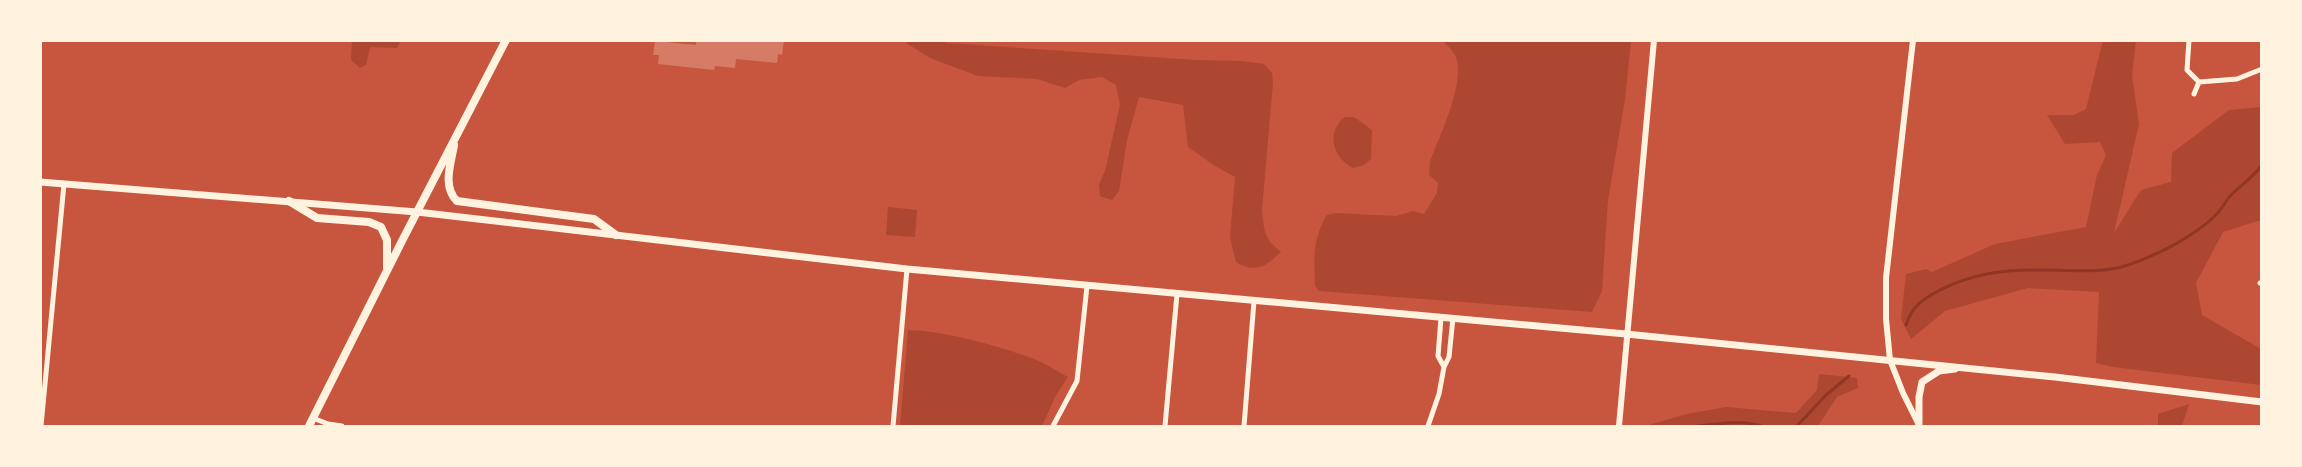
<svg xmlns="http://www.w3.org/2000/svg" width="2302" height="467" viewBox="0 0 2302 467" font-family="'Fira Sans Condensed',sans-serif">
<style>
.green{fill:#ae4732}
.lines{fill:none;stroke-linecap:round;stroke-linejoin:round}
.stream{stroke:#8f3625;stroke-width:3}
.building{fill:#d67c66}
.minor{stroke:#fff3e0;stroke-width:5}
.tertiary{stroke:#fff3e0;stroke-width:6}
.secondary{stroke:#fff3e0;stroke-width:7}
.primary{stroke:#fff3e0;stroke-width:8}
</style>
<rect width="100%" height="100%" fill="#c8553d"/>
<path class="green" d="M 401,40 L 397,48 L 370,47 L 366,65 L 360,68 L 351,60 L 352,41 Z
M 2103,40 L 2136,41 L 2132,75 L 2139,124 L 2114,233 L 2141,190 L 2171,182 L 2172,153 L 2229,110 L 2261,107 L 2261,220 L 2223,232 L 2196,283 L 2202,315 L 2261,349 L 2261,385 L 2113,367 L 2096,363 L 2099,292 L 2028,288 L 1945,311 L 1911,339 L 1901,319 L 1906,274 L 1926,269 L 1932,272 L 1995,244 L 2086,227 L 2097,175 L 2106,155 L 2100,142 L 2065,144 L 2047,115 L 2074,115 L 2086,109 Z
M 906,41 L 941,41 L 947,43 L 1196,60 L 1242,61 L 1264,64 L 1272,73 L 1273,83 L 1262,210 C 1264,231 1264,239 1281,252 C 1266,266 1256,274 1236,262 L 1230,237 L 1235,177 L 1215,166 L 1188,147 L 1183,105 L 1139,97 L 1127,140 L 1119,191 L 1112,200 L 1100,196 L 1099,184 L 1105,171 L 1120,105 L 1116,85 L 1102,77 L 1079,80 L 1065,88 L 1037,79 L 978,76 L 930,58 L 906,43 Z
M 1443,41 L 1631,41 L 1625,100 L 1608,200 L 1602,291 L 1592,312 L 1319,291 L 1315,286 C 1314,258 1312,240 1327,215 L 1336,213 L 1396,216 L 1413,211 L 1424,214 L 1437,193 L 1438,183 L 1429,175 L 1430,162 C 1439,136 1467,81 1455,55 C 1452,50 1447,45 1443,41 Z
M 1345,117 L 1354,117 L 1372,130 L 1371,159 L 1364,165 L 1353,168 C 1333,158 1325,132 1345,117 Z
M 888,207 L 917,210 L 915,237 L 886,235 Z
M 908,330 C 945,331 995,345 1031,358 C 1044,362 1056,371 1068,377 L 1056,395 L 1042,426 L 900,426 Z
M 1819,374 L 1857,378 L 1858,388 L 1837,397 L 1818,426 L 1645,426 L 1687,414 L 1726,407 L 1796,413 L 1817,390 Z
M 2189,404 L 2182,426 L 2158,426 L 2158,414 Z"/>
<g class="lines">
<path class="stream" d="M 1906,325 C 1912,306 1923,299 1940,290 C 1972,274 2001,270 2037,270 C 2068,269 2098,275 2128,265 C 2158,255 2193,237 2216,215 C 2222,209 2226,200 2232,194 C 2243,184 2253,177 2262,165
M 1697,426 C 1720,424 1740,419 1761,426
M 1797,426 L 1826,395 L 1849,376"/>
</g>
<path class="building" d="M 696,40 L 784,40 L 782,55 L 778,54 L 777,63 L 736,59 L 735,68 L 715,66 L 714,70 L 658,64 L 659,55 L 653,55 L 655,41 L 696,45 Z"/>
<g class="lines">
<path class="minor" d="M 2189,40 L 2187,70 L 2199,82
M 2199,82 L 2237,79 L 2262,69
M 2194,94 L 2199,82
M 2260,283 L 2262,284
M 1441,318 L 1438,356 L 1444,367
M 313,418 L 328,424 L 342,426
M 41,426 L 64,184
M 893,426 L 907,269
M 1053,426 L 1077,381 L 1087,286
M 1165,426 L 1177,294
M 1244,426 L 1254,301
M 1428,426 L 1439,394 L 1444,367 L 1449,357 L 1453,318"/>
<path class="tertiary" d="M 1913,40 L 1886,278 L 1886,319 L 1890,360 L 1903,393 L 1919,425
M 1619,426 L 1654,40"/>
<path class="secondary" d="M 40,182 L 417,212 L 907,269 L 1626,334 L 2055,377 L 2262,402
M 1919,424 L 1919,397 L 1922,382 L 1939,371 L 1955,369"/>
<path class="primary" d="M 454,145 C 451,163 442,187 457,201 L 594,219 L 616,235
M 289,201 L 317,218 L 369,222 L 381,227 L 387,240 L 387,268
M 309,426 L 403,239 L 506,40"/>
</g>
<rect width="2302" height="467" fill="none" stroke="#fff3e0" stroke-width="84"/>
</svg>
